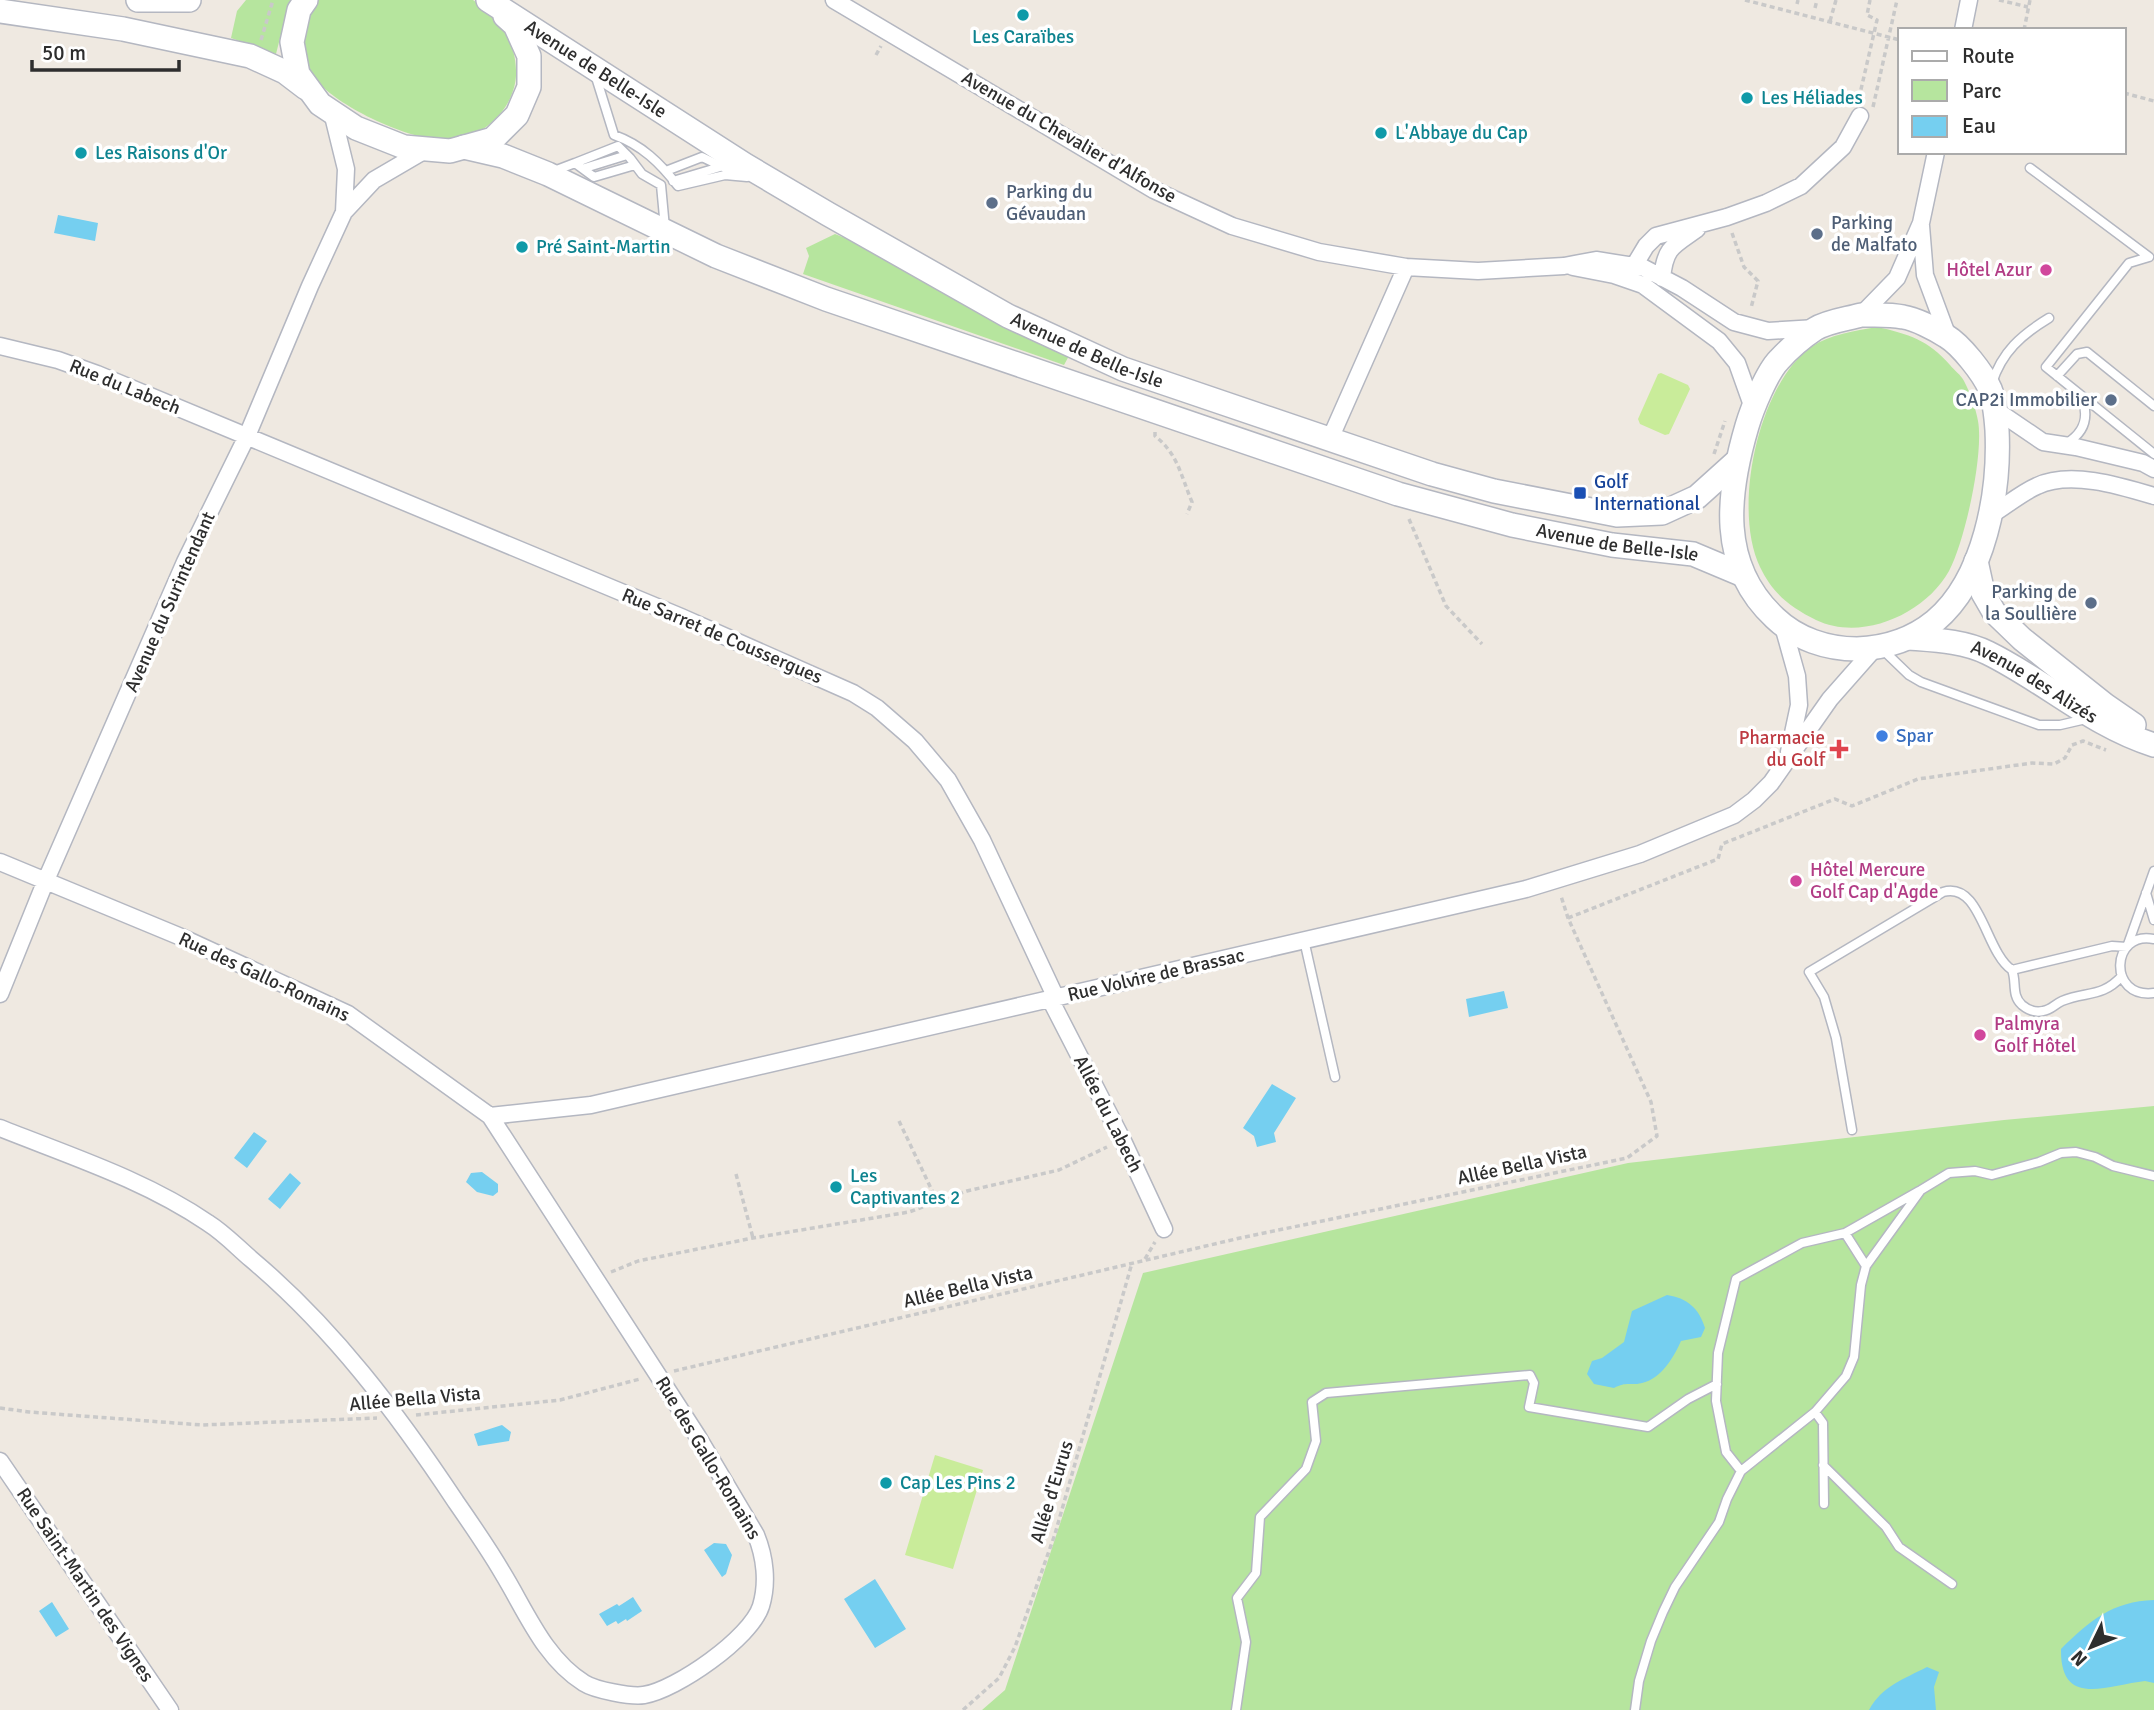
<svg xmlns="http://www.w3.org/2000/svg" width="2154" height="1710" viewBox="0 0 2154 1710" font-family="Signika,sans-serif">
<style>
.green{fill:#b6e59e}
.pitch{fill:#c9ec9a}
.water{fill:#75cff0}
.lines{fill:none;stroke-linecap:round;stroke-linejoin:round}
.lane-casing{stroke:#b4b7c1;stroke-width:11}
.street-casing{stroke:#b4b7c1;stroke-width:19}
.secondary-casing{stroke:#b4b7c1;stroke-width:26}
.path{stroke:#c9c9c9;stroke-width:3.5;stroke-dasharray:5 3.5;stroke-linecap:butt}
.lane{stroke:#fff;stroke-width:8}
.street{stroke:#fff;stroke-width:16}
.secondary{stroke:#fff;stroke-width:23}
.culture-dot{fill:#0f9aa8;stroke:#fff;stroke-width:2.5}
.service-dot{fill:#5c6f8a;stroke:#fff;stroke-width:2.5}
.hotel-dot{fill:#d1479c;stroke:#fff;stroke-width:2.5}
.transit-dot{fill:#1a4fb4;stroke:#fff;stroke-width:2.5}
.shop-dot{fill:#3f7fe0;stroke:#fff;stroke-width:2.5}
.health-dot{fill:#e0444e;stroke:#fff;stroke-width:2.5}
.labels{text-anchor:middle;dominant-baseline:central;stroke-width:7;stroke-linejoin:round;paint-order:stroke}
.culture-label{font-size:19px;fill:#0d838f;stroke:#fff;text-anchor:start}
.street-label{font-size:19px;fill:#2e2e2e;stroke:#fff}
.service-label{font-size:19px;fill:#4e5e75;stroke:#fff;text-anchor:start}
.hotel-label{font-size:19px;fill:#b23c85;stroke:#fff;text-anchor:start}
.transit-label{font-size:19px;fill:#164399;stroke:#fff;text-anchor:start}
.shop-label{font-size:19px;fill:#366cbe;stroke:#fff;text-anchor:start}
.health-label{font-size:19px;fill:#be3a42;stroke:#fff;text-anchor:end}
</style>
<rect width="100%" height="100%" fill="#efe9e1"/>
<path class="green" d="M 246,0 L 292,0 L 288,6 L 276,54 L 231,38 L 237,11 Z
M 316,0 L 473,0 C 498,17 515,39 516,70 C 517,85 510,103 500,114 C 489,126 477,135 460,139 C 424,148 343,110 319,83 C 310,72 303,59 301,45 C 299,29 308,13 316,0 Z
M 835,234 L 870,248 L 1070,354 L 1064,365 L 803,274 L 809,256 L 806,248 Z
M 1877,327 C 1909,334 1928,340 1950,365 C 1954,370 1961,375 1964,381 C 1970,392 1976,409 1978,421 C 1984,454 1965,541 1949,571 C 1925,614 1862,642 1816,620 C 1790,607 1773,594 1760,567 C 1732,509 1758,385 1811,347 C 1831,334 1854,331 1877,327 Z
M 2154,1106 L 2154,1710 L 982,1710 L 1005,1690 L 1143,1273 L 1628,1163 L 2004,1120 Z"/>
<path class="pitch" d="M 1661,373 L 1688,385 L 1690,389 L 1669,434 L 1665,435 L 1640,424 L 1638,419 L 1658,374 Z
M 935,1455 L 983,1470 L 953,1569 L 905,1555 Z"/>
<path class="water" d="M 58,215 L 98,223 L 95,241 L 54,233 Z
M 1504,991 L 1508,1008 L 1469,1017 L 1466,999 Z
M 1272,1084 L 1296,1098 L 1274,1133 L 1276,1142 L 1257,1147 L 1254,1136 L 1243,1128 Z
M 254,1132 L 267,1141 L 247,1168 L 234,1158 Z
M 482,1172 L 498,1184 L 498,1192 L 493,1196 L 477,1192 L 466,1182 L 471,1173 Z
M 290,1173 L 301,1183 L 280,1209 L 268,1199 Z
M 1667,1295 C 1687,1298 1699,1308 1705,1328 L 1701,1337 L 1681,1341 C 1674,1357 1661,1379 1642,1383 C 1630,1386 1627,1381 1614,1388 L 1594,1384 L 1587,1374 L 1592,1361 L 1602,1358 L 1624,1342 L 1632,1311 Z
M 502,1425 L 511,1432 L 509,1441 L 478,1446 L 474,1434 Z
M 714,1543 L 726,1544 L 732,1555 L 726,1574 L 722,1577 L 704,1550 Z
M 875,1579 L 906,1629 L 875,1648 L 844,1599 Z
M 633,1597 L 642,1611 L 627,1621 L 626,1619 L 618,1624 L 616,1621 L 607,1626 L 599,1614 L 617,1604 L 619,1606 Z
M 2154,1600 L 2154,1683 L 2145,1681 C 2107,1685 2060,1709 2061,1649 C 2089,1621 2113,1601 2154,1600 Z
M 52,1602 L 69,1629 L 56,1637 L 39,1611 Z
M 1927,1667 L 1939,1672 L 1934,1687 L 1936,1710 L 1869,1710 C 1882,1686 1904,1679 1927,1667 Z"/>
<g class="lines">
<g class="lane-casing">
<path id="lane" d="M 595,74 L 614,135 C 642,145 660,163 678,186 L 725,175 L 747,177
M 575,163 L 618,146 L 630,158 L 642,174 L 661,185 L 665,228
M 585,168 L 627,155
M 2030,168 L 2149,257 L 2129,263 L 2046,367 L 2154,454
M 554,171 L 575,163 L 594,177 L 635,165
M 666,171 L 702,157 L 733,172
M 673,181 L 720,167
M 2057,376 L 2077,354 L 2087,352 L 2154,406
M 1992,383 C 2002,352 2021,335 2049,318
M 2067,443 C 2085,432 2089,417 2082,398
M 1882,649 L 1909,675 L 1921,682 L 2039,725 L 2060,725 L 2086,719
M 2146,893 L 2154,920
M 2154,939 C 2111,930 2107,999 2154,993
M 1304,940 L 1335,1077
M 2122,976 C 2102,998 2086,991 2062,1001 C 2055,1004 2051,1010 2043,1011 C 2035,1013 2028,1010 2022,1005 C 2011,995 2017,982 2012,970 L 2112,946 L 2127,947 L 2154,871
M 1852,1130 L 1836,1038 L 1824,997 L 1809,972 L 1943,892 C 1981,881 1985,952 2012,970
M 1845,1233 L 1919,1191
M 1815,1412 L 1823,1423 L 1824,1504
M 1823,1465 L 1886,1527 L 1899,1547 L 1952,1584
M 1741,1471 L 1726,1452 L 1716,1401 L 1718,1353 L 1736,1279 L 1802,1243 L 1845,1233 L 1866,1266
M 1236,1710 L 1246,1642 L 1237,1598 L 1256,1573 L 1260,1517 L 1306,1469 L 1316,1441 L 1312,1402 L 1326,1393 L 1530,1375 L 1534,1383 L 1529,1407 L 1648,1427 L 1688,1399 L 1717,1384
M 1635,1710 L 1639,1681 L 1651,1641 L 1663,1612 L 1675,1587 L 1719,1522 L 1727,1499 L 1741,1471 L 1815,1412 L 1846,1376 L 1854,1357 L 1861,1285 L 1866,1266 L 1921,1190 L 1949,1173 L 1975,1171 L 1992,1175 L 2039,1162 L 2061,1153 L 2076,1152 L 2095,1157 L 2113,1166 L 2154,1176"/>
</g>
<g class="street-casing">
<path id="street" d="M 834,0 L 1154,190 L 1232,226 L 1319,252 L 1406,267 L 1478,271 L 1564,266 L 1596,260 L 1634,266 L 1644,268 L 1682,288 L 1734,322 L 1768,331 L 1816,328
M 1963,30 L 1969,0
M 332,112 L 346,169 L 344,212
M 1921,226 L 1925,275 L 1948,337
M 1634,266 L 1646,246 L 1656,236 L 1727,217 L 1766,203 L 1801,186 L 1843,147 L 1860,116
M 1573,267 L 1614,275 L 1643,285 L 1719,341 L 1737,363 L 1753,408
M 1662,278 C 1665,247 1673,246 1697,229
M 1861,315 L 1897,278 L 1921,223 L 1936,152
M 0,346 L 58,360 L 97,374 L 681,617 L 853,693 L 877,708 L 915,741 L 948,780 L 982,840 L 1056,998
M 1996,410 L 2043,442 L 2076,447 L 2143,463 L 2154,469
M 1330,439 L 1406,267
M 1991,515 C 2006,506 2021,493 2037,486 C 2070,470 2121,486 2154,496
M 1783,626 L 1797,676 L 1799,705 L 1789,752
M 0,862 L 181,937 L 348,1014 L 490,1116 L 698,1437 L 756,1535 C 765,1557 768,1583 761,1606 C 751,1638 676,1690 644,1695 C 631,1697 595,1690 584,1683 C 544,1658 526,1611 502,1572 C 488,1548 472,1525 456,1502 C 397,1413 333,1328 251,1259 C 237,1247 224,1233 208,1223 C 145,1180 70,1156 0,1128
M 0,994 L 46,880 L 185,562 L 247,436 L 310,286 L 344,212 L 374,180 L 427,149
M 1050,999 L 1124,1143 L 1164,1229
M 490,1116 L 591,1105 L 1526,889 L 1640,854 L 1734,815 L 1754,800 L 1771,783 L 1830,699 L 1875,648
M 0,1461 L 170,1710"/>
</g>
<g class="secondary-casing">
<g id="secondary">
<path d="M 138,0 L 189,0"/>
<path d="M 306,0 L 299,10 L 292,42 L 298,74 L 320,104 L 356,128 L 404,147 L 450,151 L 493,139 L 517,115 L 529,87 L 529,56 L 515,25 L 505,16"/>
<path id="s1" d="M 488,0 L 745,165 L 828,214 L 1008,316 L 1123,369 L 1432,474 L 1494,491 L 1617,515 L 1662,513 L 1697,497 L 1737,461"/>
<path d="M 0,11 L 123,29 L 250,56 L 285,72 L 306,88"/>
<path id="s2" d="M 464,147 L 503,156 L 548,174 L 716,256 L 826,299 L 1398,494 L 1512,525 L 1612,545 L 1693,554 L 1743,575"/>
<path d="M 1861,315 C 1874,315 1890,314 1903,317 C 1916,319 1935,329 1946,336 C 1961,345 1983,373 1990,389 C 1995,402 1996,416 1997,430 C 2000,492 1985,579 1935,621 C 1913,639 1885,648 1857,649 C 1827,649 1797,639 1775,618 C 1718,565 1727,494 1747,426 C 1752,409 1767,372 1779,360 C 1789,349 1803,337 1815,329 C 1828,321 1847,319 1861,315 Z"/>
<path d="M 1976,561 L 1983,593 L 1994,612 L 2022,639 L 2105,705 L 2134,725"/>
<path id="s3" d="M 1909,638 C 1935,640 1964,641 1988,653 C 2045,681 2093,726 2154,745"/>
</g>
</g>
<path class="path" d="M 1745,0 L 1900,40
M 1999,0 L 2028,7
M 1797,4 L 1798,0
M 1815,8 L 1817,0
M 1830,21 L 1836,0
M 2024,30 L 2030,0
M 261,40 L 273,0
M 876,55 L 881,46
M 2124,93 L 2154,101
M 1859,98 L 1877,20 L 1867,15 L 1870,0
M 1873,107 L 1897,0
M 1732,233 L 1744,267 L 1758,281 L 1751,308
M 1155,432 L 1155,436 C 1178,454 1181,476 1192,502 L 1187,514
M 1714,454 L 1725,421
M 1409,519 L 1446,606 L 1482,644
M 1568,918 L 1718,859 L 1722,844 L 1835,799 L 1852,806 L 1918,779 L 2032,763 L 2054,764 L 2065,758 L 2072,745 L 2083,741 L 2106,750
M 899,1121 L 937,1201
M 736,1174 L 753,1238
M 1145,1259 L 1155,1242
M 611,1272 L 638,1261 L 753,1238 L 909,1212 L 967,1191 L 1059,1170 L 1107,1147
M 674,1371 L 1240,1238 L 1627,1158 L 1657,1136 L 1651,1102 L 1568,918 L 1561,896
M 0,1408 L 29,1412 L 202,1425 L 377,1418
M 416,1415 L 560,1400 L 640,1379
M 963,1710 L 999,1678 L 1015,1647 L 1055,1534 L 1132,1263"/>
<use href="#lane" class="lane"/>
<use href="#street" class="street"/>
<use href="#secondary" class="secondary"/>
</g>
<g class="culture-dot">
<circle cx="1023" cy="15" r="7"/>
<circle cx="1747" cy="98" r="7"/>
<circle cx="1381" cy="133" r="7"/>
<circle cx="81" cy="153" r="7"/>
<circle cx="522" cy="247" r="7"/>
<circle cx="836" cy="1187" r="7"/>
<circle cx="886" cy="1483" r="7"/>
</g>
<g class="service-dot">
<circle cx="992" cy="203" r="7"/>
<circle cx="1817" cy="234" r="7"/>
<circle cx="2111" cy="400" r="7"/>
<circle cx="2091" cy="603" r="7"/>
</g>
<g class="hotel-dot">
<circle cx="2046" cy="270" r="7"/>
<circle cx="1796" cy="881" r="7"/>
<circle cx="1980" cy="1035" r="7"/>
</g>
<rect class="transit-dot" x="1573" y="486" width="14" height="14" rx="3.5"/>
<circle class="shop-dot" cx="1882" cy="736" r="7"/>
<path class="health-dot" d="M1835.5 738.5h7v7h7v7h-7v7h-7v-7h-7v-7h7z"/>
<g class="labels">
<g class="culture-label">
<text x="1023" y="37" text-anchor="middle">Les Caraïbes</text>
<text x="1761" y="98">Les Héliades</text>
<text x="1395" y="133">L'Abbaye du Cap</text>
<text x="95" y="153">Les Raisons d'Or</text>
<text x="536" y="247">Pré Saint-Martin</text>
<text x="850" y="1176">Les<tspan x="850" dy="22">Captivantes 2</tspan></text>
<text x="900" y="1483">Cap Les Pins 2</text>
</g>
<g class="street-label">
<text stroke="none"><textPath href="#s1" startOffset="128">Avenue de Belle-Isle</textPath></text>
<text transform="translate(1069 137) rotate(30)">Avenue du Chevalier d'Alfonse</text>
<text stroke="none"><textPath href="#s1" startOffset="695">Avenue de Belle-Isle</textPath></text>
<text transform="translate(125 387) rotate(22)">Rue du Labech</text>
<text stroke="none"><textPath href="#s2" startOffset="1223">Avenue de Belle-Isle</textPath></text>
<text transform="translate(170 602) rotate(-66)">Avenue du Surintendant</text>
<text transform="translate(722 636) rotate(23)">Rue Sarret de Coussergues</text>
<text stroke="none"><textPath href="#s3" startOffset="135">Avenue des Alizés</textPath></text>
<text transform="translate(1156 975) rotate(-13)">Rue Volvire de Brassac</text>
<text transform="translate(264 977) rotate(25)">Rue des Gallo-Romains</text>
<text transform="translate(1108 1114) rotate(63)">Allée du Labech</text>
<text transform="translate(1522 1165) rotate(-12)">Allée Bella Vista</text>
<text transform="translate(968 1287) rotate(-13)">Allée Bella Vista</text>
<text transform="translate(415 1399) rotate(-5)">Allée Bella Vista</text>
<text transform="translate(708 1458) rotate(59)">Rue des Gallo-Romains</text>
<text transform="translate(1052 1492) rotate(-73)">Allée d'Eurus</text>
<text transform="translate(85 1585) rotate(56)">Rue Saint-Martin des Vignes</text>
</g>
<g class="service-label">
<text x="1006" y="192">Parking du<tspan x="1006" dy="22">Gévaudan</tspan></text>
<text x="1831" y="223">Parking<tspan x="1831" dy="22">de Malfato</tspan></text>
<text x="2097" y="400" text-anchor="end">CAP2i Immobilier</text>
<text x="2077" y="592" text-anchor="end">Parking de<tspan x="2077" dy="22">la Soullière</tspan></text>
</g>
<g class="hotel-label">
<text x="2032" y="270" text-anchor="end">Hôtel Azur</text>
<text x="1810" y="870">Hôtel Mercure<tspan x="1810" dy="22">Golf Cap d'Agde</tspan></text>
<text x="1994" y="1024">Palmyra<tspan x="1994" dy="22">Golf Hôtel</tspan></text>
</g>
<g class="transit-label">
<text x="1594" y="482">Golf<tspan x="1594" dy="22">International</tspan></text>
</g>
<g class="shop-label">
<text x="1896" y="736">Spar</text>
</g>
<g class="health-label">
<text x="1825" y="738">Pharmacie<tspan x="1825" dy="22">du Golf</tspan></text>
</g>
</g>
<rect x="1898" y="28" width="228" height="126" fill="#ffffff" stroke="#ababab" stroke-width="2"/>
<rect x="1912" y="51" width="35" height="10" fill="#ffffff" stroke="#ababab" stroke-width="2"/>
<text x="1962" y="63" font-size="21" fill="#2e2e2e">Route</text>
<rect x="1912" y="80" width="35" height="21" fill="#b6e59e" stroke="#ababab" stroke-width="2"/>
<text x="1962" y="98" font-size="21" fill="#2e2e2e">Parc</text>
<rect x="1912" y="116" width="35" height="21" fill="#75cff0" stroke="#ababab" stroke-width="2"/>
<text x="1962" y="133" font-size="21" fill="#2e2e2e">Eau</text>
<g transform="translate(2091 1647) rotate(227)" stroke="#ffffff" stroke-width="5" paint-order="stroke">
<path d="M0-5L12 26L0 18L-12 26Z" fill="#2e2e2e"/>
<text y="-10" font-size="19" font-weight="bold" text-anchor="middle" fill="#2e2e2e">N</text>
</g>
<path d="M32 60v10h147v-10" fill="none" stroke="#2e2e2e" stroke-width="3.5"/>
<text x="42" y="60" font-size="21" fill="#2e2e2e" stroke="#ffffff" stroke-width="5" paint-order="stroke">50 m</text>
</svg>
